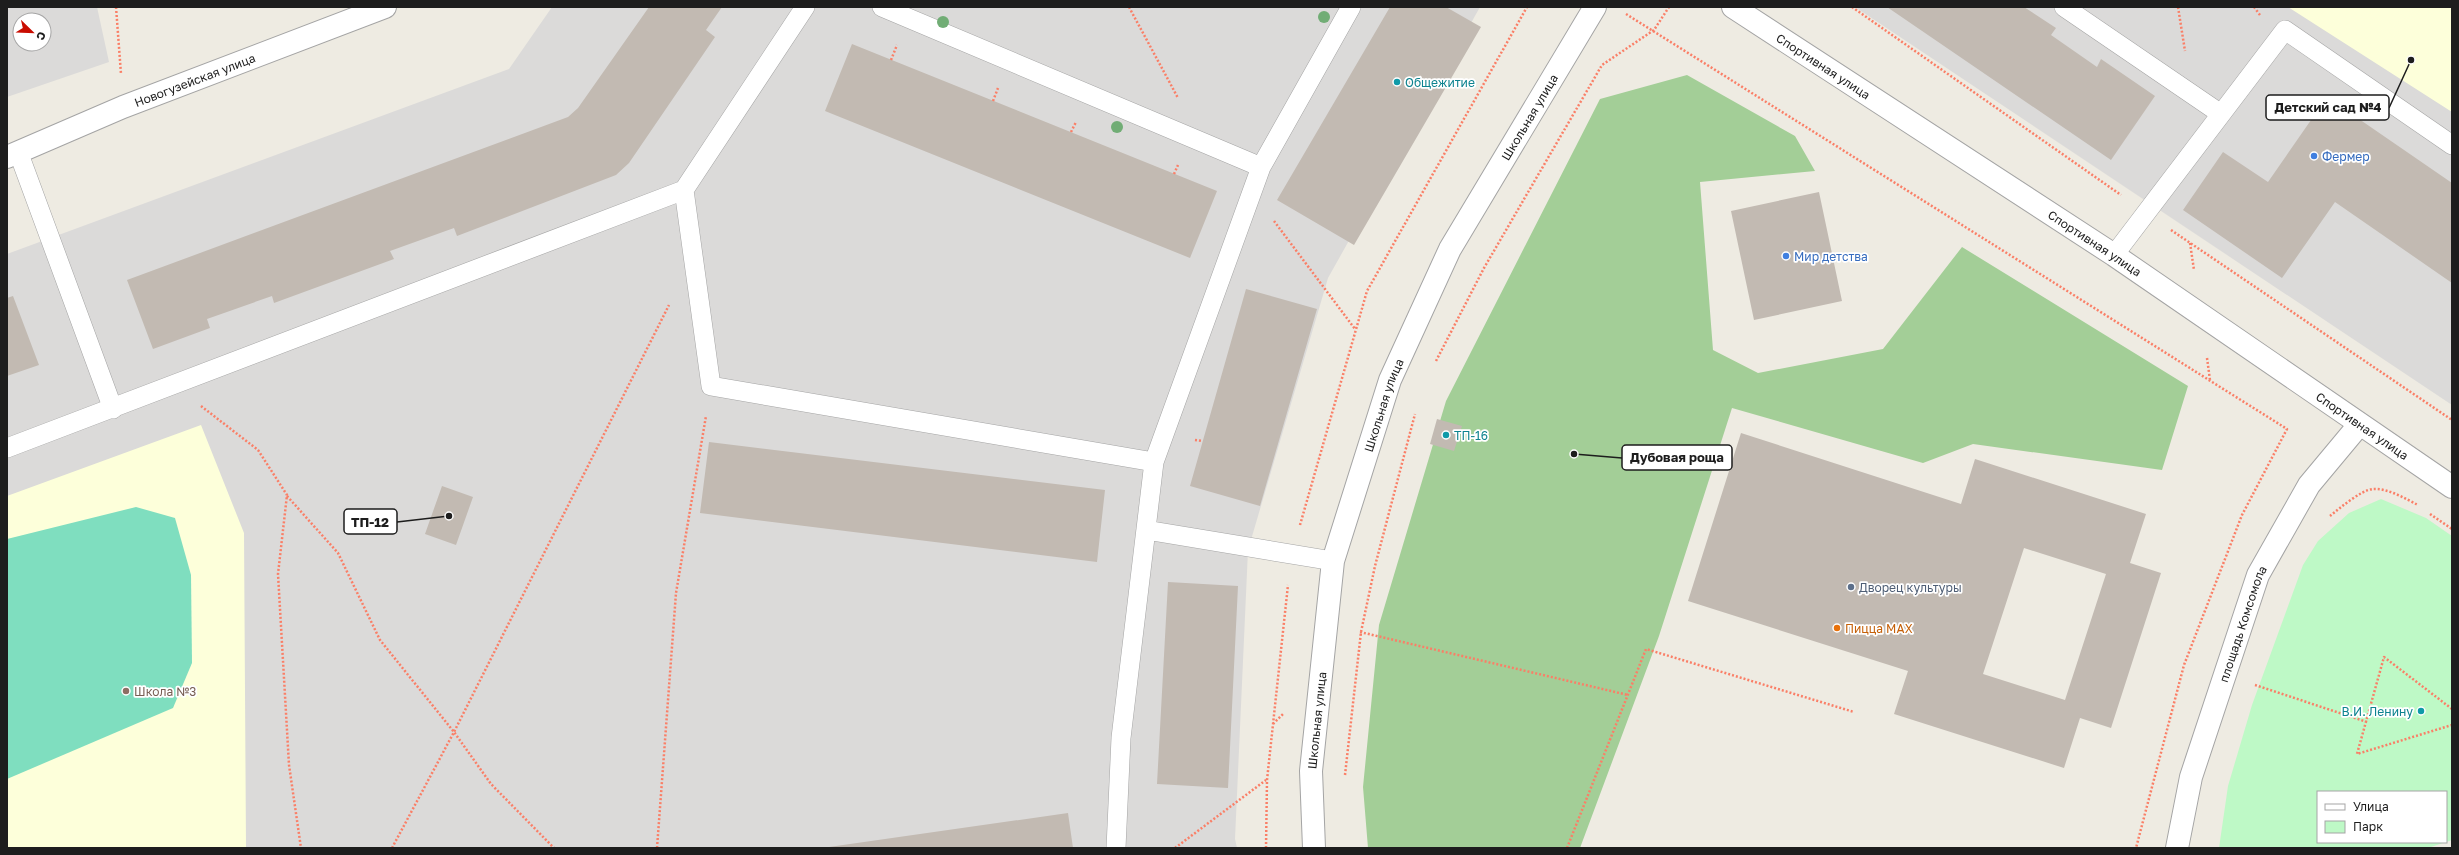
<svg xmlns="http://www.w3.org/2000/svg" width="2459" height="855" viewBox="0 0 2459 855" font-family="'Golos Text',sans-serif">
<style>
.residential{fill:#dbdad9;fill-rule:evenodd}
.education{fill:#fdffda}
.forest{fill:#a3ce97}
.park{fill:#bef9c6;fill-rule:evenodd}
.pitch{fill:#7fdebf}
.building{fill:#c2bab2;fill-rule:evenodd}
.lines{fill:none;stroke-linecap:round;stroke-linejoin:round}
.lane-casing{stroke:#a4a4a4;stroke-width:20}
.street-casing{stroke:#a4a4a4;stroke-width:24}
.path{stroke:#fa7f67;stroke-width:2.5;stroke-dasharray:2 2;stroke-linecap:butt}
.lane{stroke:#fff;stroke-width:19}
.street{stroke:#fff;stroke-width:22}
.tree{fill:#71ad75}
.culture-dot{fill:#0f9aa8;stroke:#fff;stroke-width:1.5}
.shop-dot{fill:#3f7fe0;stroke:#fff;stroke-width:1.5}
.service-dot{fill:#5c6f8a;stroke:#fff;stroke-width:1.5}
.food-dot{fill:#e8710a;stroke:#fff;stroke-width:1.5}
.education-dot{fill:#8d6e63;stroke:#fff;stroke-width:1.5}
.labels{text-anchor:middle;dominant-baseline:central;stroke-width:3.5;stroke-linejoin:round;paint-order:stroke}
.street-label{font-size:12px;fill:#1d1d1d;stroke:#fff}
.culture-label{font-size:12px;fill:#0d838f;stroke:#fff;text-anchor:start}
.shop-label{font-size:12px;fill:#366cbe;stroke:#fff;text-anchor:start}
.service-label{font-size:12px;fill:#4e5e75;stroke:#fff;text-anchor:start}
.food-label{font-size:12px;fill:#c56008;stroke:#fff;text-anchor:start}
.education-label{font-size:12px;fill:#785e54;stroke:#fff;text-anchor:start}
.leader{fill:none;stroke:#1d1d1d;stroke-width:1.5}
.callout-dot{fill:#1d1d1d;stroke:#fff;stroke-width:1.5}
.callout{fill:#fff;stroke:#1d1d1d;stroke-width:1.5}
.callout-label{font-size:13px;text-anchor:middle;font-weight:bold;fill:#1d1d1d}
</style>
<rect width="100%" height="100%" fill="#eeebe2"/>
<path class="residential" d="M 7,7 L 97,7 L 109,62 L 7,97 ZM 20,20 L 44,20 L 44,44 L 20,44 Z
M 552,7 L 1480,7 L 1328,278 L 1248,550 L 1235,839 L 1237,848 L 7,848 L 7,254 L 509,69 Z
M 1855,7 L 2452,7 L 2452,405 Z"/>
<path class="education" d="M 2288,7 L 2452,7 L 2452,112 Z
M 201,425 L 244,533 L 246,848 L 7,848 L 7,496 Z"/>
<path class="forest" d="M 1687,75 L 1795,136 L 1815,171 L 1700,182 L 1713,350 L 1758,373 L 1883,349 L 1962,247 L 2188,386 L 2162,470 L 1973,444 L 1923,463 L 1732,408 L 1659,636 L 1580,848 L 1368,848 L 1363,787 L 1379,625 L 1446,401 L 1600,99 Z"/>
<path class="park" d="M 2381,499 L 2426,518 L 2452,536 L 2452,840 L 2428,848 L 2219,848 L 2228,786 L 2252,705 L 2303,565 L 2318,541 L 2349,513 ZM 2318,792 L 2446,792 L 2446,842 L 2318,842 Z"/>
<path class="pitch" d="M 136,507 L 175,518 L 191,575 L 192,663 L 173,708 L 7,779 L 7,539 Z"/>
<path class="building" d="M 649,7 L 722,7 L 706,30 L 715,37 L 629,163 L 616,175 L 457,236 L 454,228 L 390,251 L 394,259 L 274,303 L 272,296 L 207,319 L 210,328 L 153,349 L 127,280 L 568,117 L 578,108 Z
M 1390,7 L 1446,7 L 1481,27 L 1354,245 L 1277,200 Z
M 1887,7 L 2024,7 L 2056,28 L 2051,35 L 2097,67 L 2101,59 L 2155,96 L 2111,160 Z
M 852,44 L 1217,191 L 1190,258 L 825,111 Z
M 2327,97 L 2452,183 L 2452,283 L 2335,202 L 2282,278 L 2183,210 L 2223,152 L 2268,182 Z
M 1819,192 L 1842,301 L 1754,320 L 1731,211 Z
M 1246,289 L 1317,309 L 1260,506 L 1190,486 Z
M 13,296 L 39,365 L 7,376 L 7,298 Z
M 1437,419 L 1462,426 L 1454,451 L 1430,444 Z
M 1741,433 L 1961,504 L 1975,459 L 2146,514 L 2130,563 L 2161,573 L 2111,728 L 2080,718 L 2064,768 L 1894,714 L 1908,671 L 1688,601 ZM 2024,548 L 2106,574 L 2065,700 L 1983,674 Z
M 709,442 L 1105,490 L 1097,562 L 700,513 Z
M 442,486 L 473,497 L 456,545 L 425,534 Z
M 1168,582 L 1238,586 L 1228,788 L 1157,784 Z
M 1068,813 L 1073,848 L 829,848 L 829,847 Z"/>
<g class="lines">
<g class="lane-casing">
<path id="lane" d="M 882,7 L 1261,167
M 2064,7 L 2221,114
M 19,154 L 113,409
M 684,190 L 711,386 L 1154,462
M 2114,255 L 2285,30 L 2452,145
M 7,448 L 684,190 L 805,7
M 1146,530 L 1333,561
M 1116,848 L 1121,738 L 1154,462 L 1261,167 L 1351,7"/>
</g>
<g class="street-casing">
<g id="street">
<path id="s1" d="M 1733,7 L 2114,255 L 2452,487"/>
<path id="s2" d="M 7,157 L 123,107 L 385,7"/>
<path id="s3" d="M 1314,848 L 1311,771 L 1333,561 L 1390,380 L 1450,249 L 1595,7"/>
<path id="s4" d="M 2177,848 L 2191,777 L 2258,575 L 2309,485 L 2359,425"/>
</g>
</g>
<path class="path" d="M 116,7 L 121,74
M 1129,7 L 1178,98
M 1852,7 L 2121,195
M 2178,7 L 2185,51
M 2254,7 L 2260,15
M 1626,14 L 2287,429 L 2242,515 L 2184,665 L 2136,848
M 891,60 L 897,45
M 993,101 L 998,88
M 1071,132 L 1076,122
M 1174,174 L 1178,165
M 1274,221 L 1355,329
M 2171,230 L 2452,420
M 2190,243 L 2194,270
M 2207,358 L 2210,380
M 1436,361 L 1484,268 L 1602,65 L 1654,30 L 1669,7
M 201,406 L 258,450 L 287,495 L 278,574 L 289,765 L 301,848
M 1195,440 L 1202,441
M 287,496 L 338,553 L 380,640 L 454,732 L 491,784 L 554,848
M 2430,514 L 2452,529
M 2330,516 C 2340,508 2361,490 2373,489 C 2388,488 2406,499 2418,505
M 1300,525 L 1367,291 L 1527,7
M 1360,632 L 1628,695
M 2255,685 L 2367,722
M 2452,709 L 2384,657 L 2357,754 L 2452,725
M 1273,724 L 1284,713
M 1345,775 L 1361,632 L 1375,566 L 1415,414
M 392,848 L 454,732 L 669,305
M 657,848 L 676,593 L 706,416
M 1175,848 L 1266,780
M 1266,848 L 1267,780 L 1288,585
M 1567,848 L 1646,649 L 1854,712"/>
<use href="#lane" class="lane"/>
<use href="#street" class="street"/>
</g>
<g class="tree">
<circle cx="1324" cy="17" r="6"/>
<circle cx="943" cy="22" r="6"/>
<circle cx="1117" cy="127" r="6"/>
</g>
<g class="culture-dot">
<circle cx="1397" cy="82" r="4"/>
<circle cx="1446" cy="435" r="4"/>
<circle cx="2421" cy="711" r="4"/>
</g>
<g class="shop-dot">
<circle cx="2314" cy="156" r="4"/>
<circle cx="1786" cy="256" r="4"/>
</g>
<circle class="service-dot" cx="1851" cy="587" r="4"/>
<circle class="food-dot" cx="1837" cy="628" r="4"/>
<circle class="education-dot" cx="126" cy="691" r="4"/>
<g class="labels">
<g class="street-label">
<text stroke="none"><textPath href="#s1" startOffset="108">Спортивная улица</textPath></text>
<text stroke="none"><textPath href="#s2" startOffset="203">Новогузейская улица</textPath></text>
<text stroke="none"><textPath href="#s3" startOffset="776">Школьная улица</textPath></text>
<text stroke="none"><textPath href="#s1" startOffset="432">Спортивная улица</textPath></text>
<text stroke="none"><textPath href="#s3" startOffset="452">Школьная улица</textPath></text>
<text stroke="none"><textPath href="#s1" startOffset="756">Спортивная улица</textPath></text>
<text stroke="none"><textPath href="#s4" startOffset="234">площадь Комсомола</textPath></text>
<text stroke="none"><textPath href="#s3" startOffset="128">Школьная улица</textPath></text>
</g>
<g class="culture-label">
<text x="1405" y="82">Общежитие</text>
<text x="1454" y="435">ТП-16</text>
<text x="2413" y="711" text-anchor="end">В.И. Ленину</text>
</g>
<g class="shop-label">
<text x="2322" y="156">Фермер</text>
<text x="1794" y="256">Мир детства</text>
</g>
<g class="service-label">
<text x="1859" y="587">Дворец культуры</text>
</g>
<g class="food-label">
<text x="1845" y="628">Пицца MAX</text>
</g>
<g class="education-label">
<text x="134" y="691">Школа №3</text>
</g>
</g>
<path class="leader" d="M2411 60L2389 108M1574 454L1622 458M449 516L397 522"/>
<g class="callout-dot">
<circle cx="2411" cy="60" r="4"/>
<circle cx="1574" cy="454" r="4"/>
<circle cx="449" cy="516" r="4"/>
</g>
<g class="callout">
<rect x="2266" y="95" width="123" height="25" rx="4"/>
<rect x="1622" y="445" width="110" height="25" rx="4"/>
<rect x="344" y="509" width="53" height="25" rx="4"/>
</g>
<g class="callout-label">
<text x="2328" y="112">Детский сад №4</text>
<text x="1677" y="462">Дубовая роща</text>
<text x="370" y="527">ТП-12</text>
</g>
<rect width="2459" height="855" fill="none" stroke="#1d1d1d" stroke-width="16"/>
<rect x="2317" y="791" width="130" height="52" fill="#ffffff" stroke="#a5a5a5"/>
<rect x="2325" y="804" width="20" height="6" fill="#ffffff" stroke="#a5a5a5"/>
<text x="2353" y="811" font-size="12" fill="#1d1d1d">Улица</text>
<rect x="2325" y="821" width="20" height="12" fill="#bef9c6" stroke="#a5a5a5"/>
<text x="2353" y="831" font-size="12" fill="#1d1d1d">Парк</text>
<g transform="translate(32 32) rotate(113)"><circle r="19" fill="#ffffff" stroke="#a5a5a5"/>
<path d="M0-3L7 15L0 10L-7 15Z" fill="#c90c00"/>
<text y="-6" font-size="11" font-weight="bold" text-anchor="middle" fill="#1d1d1d">С</text>
</g>
</svg>
